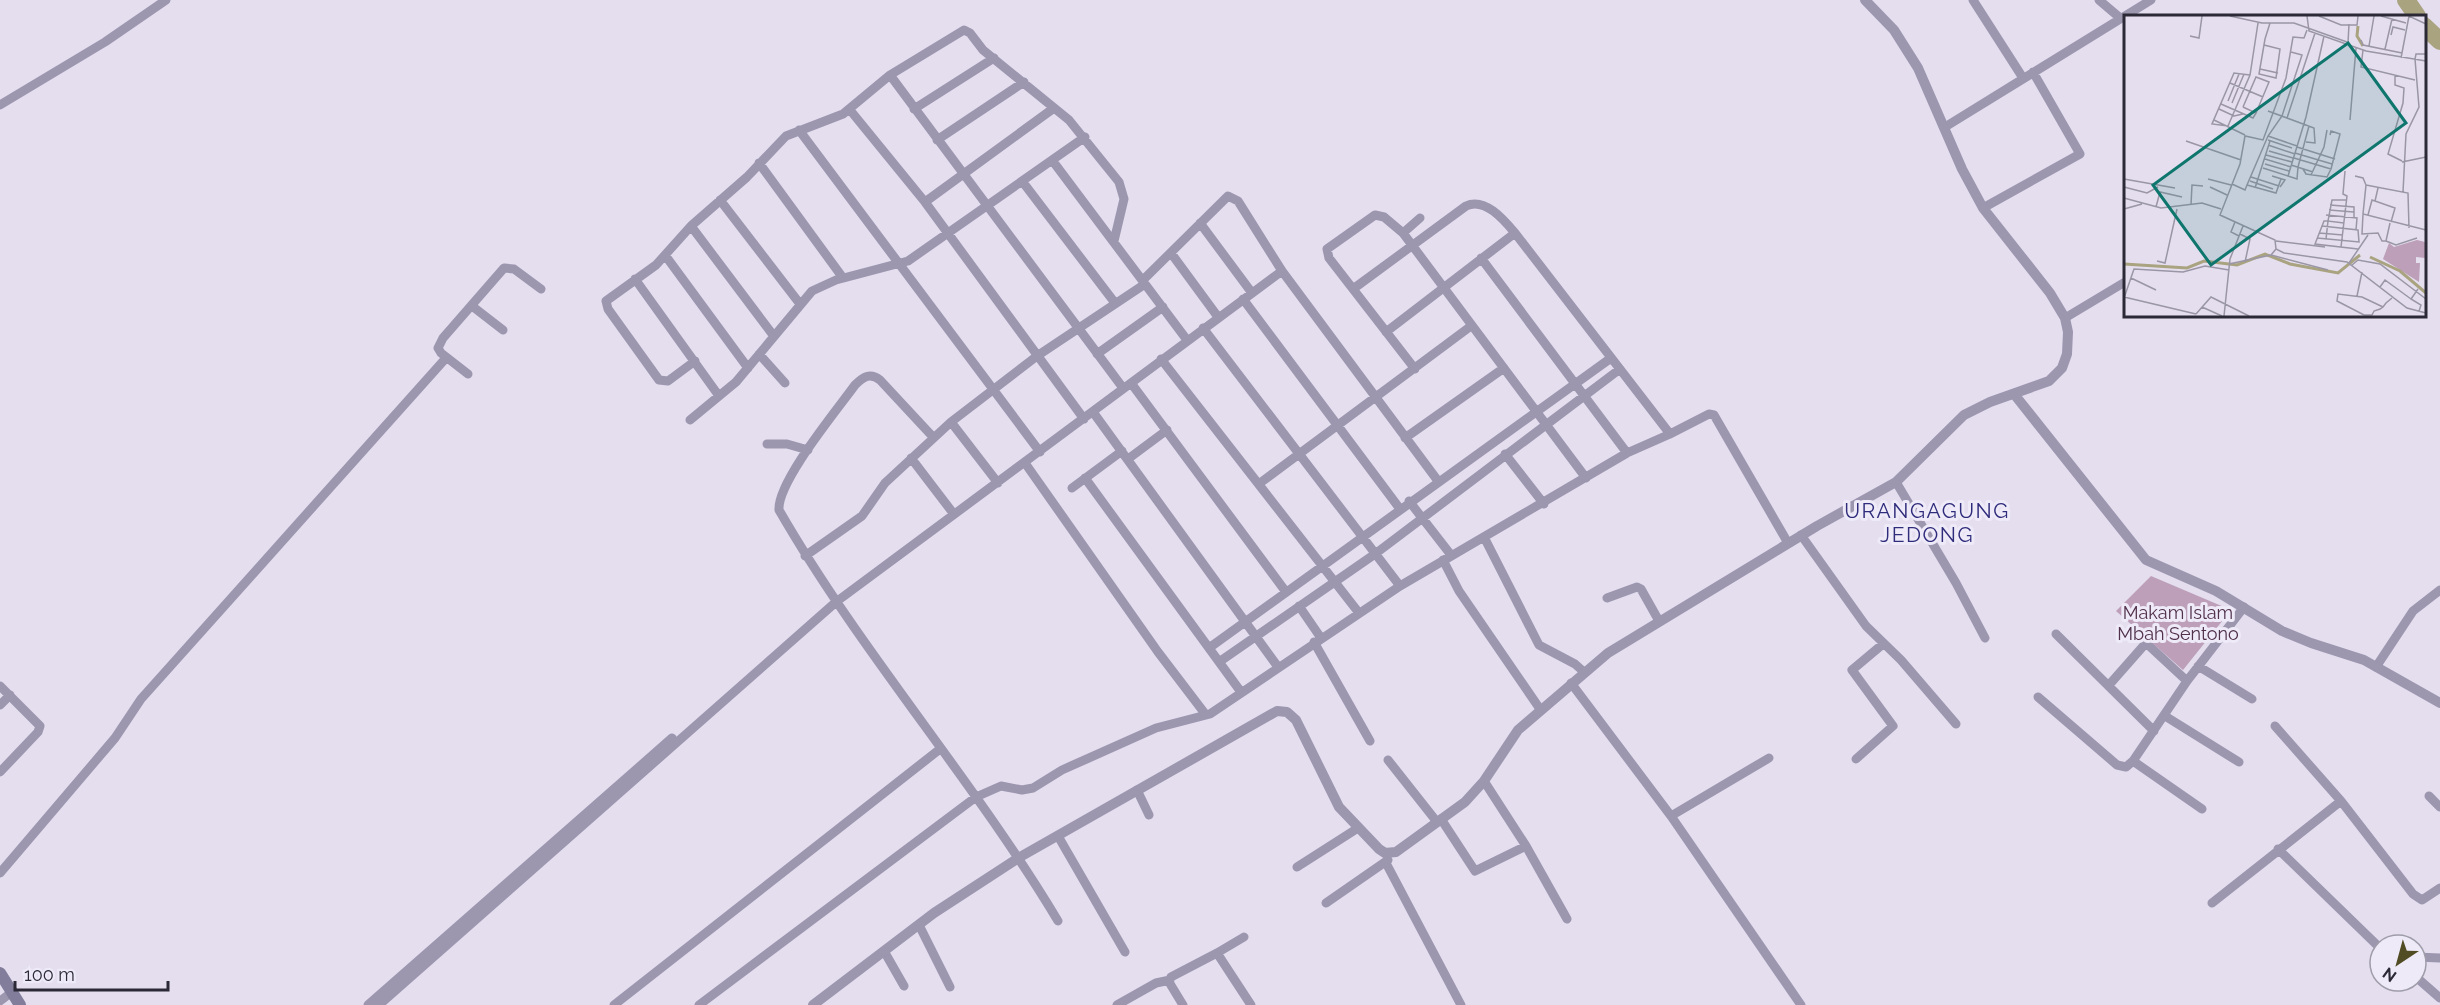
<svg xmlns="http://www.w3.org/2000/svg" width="2440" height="1005" viewBox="0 0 2440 1005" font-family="Raleway,sans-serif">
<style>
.green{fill:#bd9fb9}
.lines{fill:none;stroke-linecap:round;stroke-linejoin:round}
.river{stroke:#a9a380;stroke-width:18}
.minor{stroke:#9c96af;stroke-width:9}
.tertiary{stroke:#9c96af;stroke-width:10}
.secondary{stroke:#817d9a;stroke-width:12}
.labels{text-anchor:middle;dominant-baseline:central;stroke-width:6;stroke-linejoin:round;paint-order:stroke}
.park-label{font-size:18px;fill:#50304b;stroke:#eeeaf8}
.quarter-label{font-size:21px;letter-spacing:1.5px;fill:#2f2c7b;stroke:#eeeaf8}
.inset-river{fill:none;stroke:#a9a380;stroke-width:3}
.inset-road{fill:none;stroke:#9a96a5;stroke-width:1.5}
.view{fill:#0f766e;fill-opacity:0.15;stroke:#0f766e;stroke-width:3}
.inset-edge{fill:none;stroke:#2b2935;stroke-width:3}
</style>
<rect width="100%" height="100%" fill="#e4deef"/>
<path class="green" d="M 2151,576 L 2231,610 L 2183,670 L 2116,611 Z"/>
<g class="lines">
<path class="river" d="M 2406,0 L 2417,16
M 2424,26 L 2440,41"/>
<path class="minor" d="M 1973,0 L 2023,78
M 2099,0 L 2119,17
M 890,75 L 964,30 L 970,33 L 983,50 L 1069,120 L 1119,182 L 1124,199 L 1114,241
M 0,105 L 105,42 L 166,0
M 914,109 L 994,58
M 850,110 L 925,202 L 1084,419
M 1945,127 L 2151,0
M 799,130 L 1040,452
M 937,140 L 1024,82
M 1052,160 L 1187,340
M 759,163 L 843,278
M 1022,181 L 1115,303
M 720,200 L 800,304
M 925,202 L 1054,108
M 1983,208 L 2080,154 L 2033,72
M 1200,223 L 1252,293
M 691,226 L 773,335
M 1403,233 L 1586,478
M 1171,253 L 1218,317
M 665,255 L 748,368
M 1481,258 L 1627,453
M 635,279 L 719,396
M 1143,280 L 1228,196 L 1238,201 L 1282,271
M 1243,299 L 1400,509
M 472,306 L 503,330
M 2065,318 L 2125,282
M 1203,328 L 1400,586
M 1386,332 L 1515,233
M 759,354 L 785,383
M 1097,354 L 1163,307
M 1161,359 L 1359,613
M 695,361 L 668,381 L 659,380 L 608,309 L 606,301 L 656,265 L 691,226 L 747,177 L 786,136 L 843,114 L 890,75 L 1123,388
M 1415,369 L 1329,258 L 1327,249 L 1375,215 L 1384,217 L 1403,233 L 1420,218
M 468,374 L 441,353 L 438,348 L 443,338 L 504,268 L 514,269 L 541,289
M 1131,383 L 1286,592
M 1093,412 L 1278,667
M 690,420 L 736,382 L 812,291 L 836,280 L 908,261 L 1085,137
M 951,422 L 998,483
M 1670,434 L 1709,414 L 1714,415 L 1788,543
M 933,437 L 880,380 C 870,372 863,377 855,385 C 837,410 777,482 779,510 C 862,654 973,779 1058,921
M 1405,438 L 1504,368
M 767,444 L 787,444 L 808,450
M 1505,454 L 1544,504
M 911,458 L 953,513
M 1128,459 L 1167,430
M 1025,463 L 1158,652 L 1206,715
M 1085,478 L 1241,692
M 1896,482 L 1956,583 L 1985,638
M 1260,483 L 1471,326
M 1072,488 L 1122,451
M 1409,501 L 1451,555
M 1801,535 L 1866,626 L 1901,660 L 1956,724
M 1484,537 L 1539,645 L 1575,664 L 1584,672
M 805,556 L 862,516 L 885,483 L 951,422 L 1037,356 L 1145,284
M 1443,560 L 1459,591 L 1540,709
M 1607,598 L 1637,587 L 1641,589 L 1659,621
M 1299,606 L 1321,638
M 2056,634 L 2154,731
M 1314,642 L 1370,741
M 1209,648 L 1611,358
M 1219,662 L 1375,554 L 1620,369
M 2198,666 L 2252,699
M 2376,667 L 2413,611 L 2440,590
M 1571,683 L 1671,816 L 1801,1005
M 2109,685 L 2146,643 L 2187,681
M 0,686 L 40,726 L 38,732 L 0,772
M 2038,697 L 2117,765 L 2126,767 L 2133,761 L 2187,681 L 2244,607
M 0,705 L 10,695
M 2165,716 L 2239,762
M 2275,726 L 2341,801 L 2413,894 L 2422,900 L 2440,888
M 1856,759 L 1893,726 L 1852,670 L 1883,644
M 1388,760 L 1437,822
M 2133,761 L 2202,809
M 1484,781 L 1526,846 L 1567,919
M 1137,790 L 1149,815
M 2429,796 L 2440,807
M 1671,816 L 1769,758
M 1441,819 L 1475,871 L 1526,846
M 1058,836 L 1125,952
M 2278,849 L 2380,948
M 1386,863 L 1461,1005
M 1297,867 L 1358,828
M 0,873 L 115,738 L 141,699 L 446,358
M 1326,903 L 1388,860
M 2212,903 L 2341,801
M 919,925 L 950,987
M 884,951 L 904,986
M 1217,953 L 1244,937
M 2416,957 L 2440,958
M 2416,977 L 2440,998
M 0,1001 L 12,992
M 368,1005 L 672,738
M 379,1005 L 836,602 L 1282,271 L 1438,481
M 614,1005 L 940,749
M 699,1005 L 976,797 L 1001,786 L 1022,790 L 1033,788 L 1062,770 L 1156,728 L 1210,714 L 1400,586 L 1627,453 L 1670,434 L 1515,233 C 1504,220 1485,197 1466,206 L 1353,289
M 1117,1005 L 1156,983 L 1170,980
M 1183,1005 L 1169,982 L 1171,977 L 1217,953 L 1251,1005"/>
<path class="tertiary" d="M 2014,394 L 2146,560 L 2216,591 L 2282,631 L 2311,643 L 2364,660 L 2440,703
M 813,1005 L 934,913 L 1020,857 L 1277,711 L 1287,712 L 1296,720 L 1339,807 L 1379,849 L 1385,853 L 1396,852 L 1465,802 L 1484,781 L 1518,730 L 1608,653 L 1817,526 L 1896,482 L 1964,415 L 1990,402 L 2049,381 L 2062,368 L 2067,354 L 2068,332 L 2065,318 L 2050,293 L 1983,208 L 1962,169 L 1918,68 L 1894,30 L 1865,0"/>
<path class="secondary" d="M 0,973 L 20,1005"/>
</g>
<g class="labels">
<g class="park-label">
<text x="2178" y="612">Makam Islam<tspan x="2178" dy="21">Mbah Sentono</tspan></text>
</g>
<g class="quarter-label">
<text x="1927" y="510">URANGAGUNG<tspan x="1927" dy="24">JEDONG</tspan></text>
</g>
</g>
<g transform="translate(2124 15)">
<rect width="302" height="302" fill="#e4deef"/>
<path d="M 293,225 L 301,227 L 301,243 L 292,242 L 292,248 L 296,248 L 295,267 L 259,244 L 265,228 L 270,232 Z" fill="#bd9fb9"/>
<path class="inset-river" d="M 234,11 L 233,21 L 239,31M 246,242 L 276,256 L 302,278M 0,249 L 63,253 L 80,246 L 113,250 L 141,239 L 166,249 L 214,258 L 236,240"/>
<path class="inset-road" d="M 106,1 L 138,8 L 170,8 L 223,27M 183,1 L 185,16 L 242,36 L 302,46M 195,1 L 217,10 L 233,10 L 234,1M 257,1 L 282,8M 183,15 L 180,23 L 169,22 L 162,63 L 139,125 L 121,121 L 116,149 L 96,200 L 151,225 L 152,234 L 160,238 L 223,247 L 283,293 L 302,298M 267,20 L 269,12 L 281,15M 66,21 L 75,23 L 78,1M 237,25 L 239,30 L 278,38M 224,28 L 225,9M 140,30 L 156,34 L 152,63 L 135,59 L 141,24 L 146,8M 245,31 L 250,1M 261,34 L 268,4M 239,35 L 237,52 L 291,65M 277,43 L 285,1 L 302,9M 136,54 L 154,58M 271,60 L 271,70 L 280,73 L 279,88 L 264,139 L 278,146M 106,68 L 139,82M 104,86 L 115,59M 108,88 L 120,59M 97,89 L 129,103 L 132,98 L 119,92M 119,92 L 132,62 L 145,67 L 132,98M 95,94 L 110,101 L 119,99M 144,96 L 190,113 L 191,128 L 182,127M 163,103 L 191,18M 90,105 L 121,120M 226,105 L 232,33M 104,111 L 126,60 L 134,8M 104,111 L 88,109 L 110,58 L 126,60M 144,121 L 173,131M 144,125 L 168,133M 62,126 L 117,145M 144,130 L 171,139M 173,132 L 211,144M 145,136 L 169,143M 171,138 L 208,149M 142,140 L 168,147M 170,143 L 207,154 L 216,119 L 207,116 L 206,120M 141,144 L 167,152M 278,147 L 302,142M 141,149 L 165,156M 167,150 L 189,157M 174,152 L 185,111M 139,153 L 164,161 L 182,102 L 200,21M 179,154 L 182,159 L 203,162 L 207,154M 187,160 L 200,132 L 203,115M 148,161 L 161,165 L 156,172M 164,161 L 173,164 L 174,152M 231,161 L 239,163 L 242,170 L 239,199 L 302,215M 127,162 L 155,171M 0,164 L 51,173M 84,164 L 107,170M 157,164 L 152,178 L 123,170 L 144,121 L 158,101 L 178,40 L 167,37M 126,166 L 149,174M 108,169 L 121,175 L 123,170M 242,170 L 284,178 L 285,213M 0,172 L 23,178 L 34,172M 86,172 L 103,180M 131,173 L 146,126M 254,173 L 251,186 L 271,193 L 267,207M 279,177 L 282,119 L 295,92 L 291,44 L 292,39 L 302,39M 0,183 L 37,193 L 78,188 L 97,194M 223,185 L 208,185 L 204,206 L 200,206 L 191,229 L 234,234M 67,190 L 68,170 L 79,171M 206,190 L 230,192 L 230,203M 32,192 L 36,177 L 58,182M 0,194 L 18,189M 205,195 L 230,197M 239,199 L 238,219 L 254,218 L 258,226 L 262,226 L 266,208M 202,200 L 233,203 L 232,215M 244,200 L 248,185 L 251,186M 111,207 L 107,217 L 115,221M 195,218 L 219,220M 116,219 L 126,224 L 121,247M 193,223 L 235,227 L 234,215 L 198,211M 202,224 L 204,206 L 220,208M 152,226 L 201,232M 262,226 L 272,230 L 293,223M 217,232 L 223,181 L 219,179 L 221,156M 147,240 L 204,255M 33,246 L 41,248 L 53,194M 225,248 L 244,220M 105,249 L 147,240 L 152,234M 228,250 L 234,245 L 256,249 L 302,284M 7,263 L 32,275M 256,272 L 261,265 L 287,284M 294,274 L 287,284 L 297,290 L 295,296M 233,281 L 238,257M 0,282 L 72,299M 0,283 L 10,254 L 59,257 L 81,251 L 105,255M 78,292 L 98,301M 259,292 L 238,282 L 214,279 L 213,286 L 240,300 L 248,300 L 250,296 L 256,294 L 259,292 L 262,288 L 268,283M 72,299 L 87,282 L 125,301M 100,301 L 106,244 L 119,211"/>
<path class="view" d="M 224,28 L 282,108 L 87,250 L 29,170 Z"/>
<rect width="302" height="302" class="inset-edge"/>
</g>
<g transform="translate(2398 963) rotate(216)"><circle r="28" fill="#eeeaf8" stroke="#a09daa" stroke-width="1.5"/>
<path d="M0-4.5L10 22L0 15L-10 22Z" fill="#524c24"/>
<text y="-9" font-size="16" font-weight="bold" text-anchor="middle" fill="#2b2935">N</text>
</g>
<path d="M15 981v9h153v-9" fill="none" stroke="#2b2935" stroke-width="3"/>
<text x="24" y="981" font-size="18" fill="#2b2935" stroke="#eeeaf8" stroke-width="4.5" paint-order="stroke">100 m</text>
</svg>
